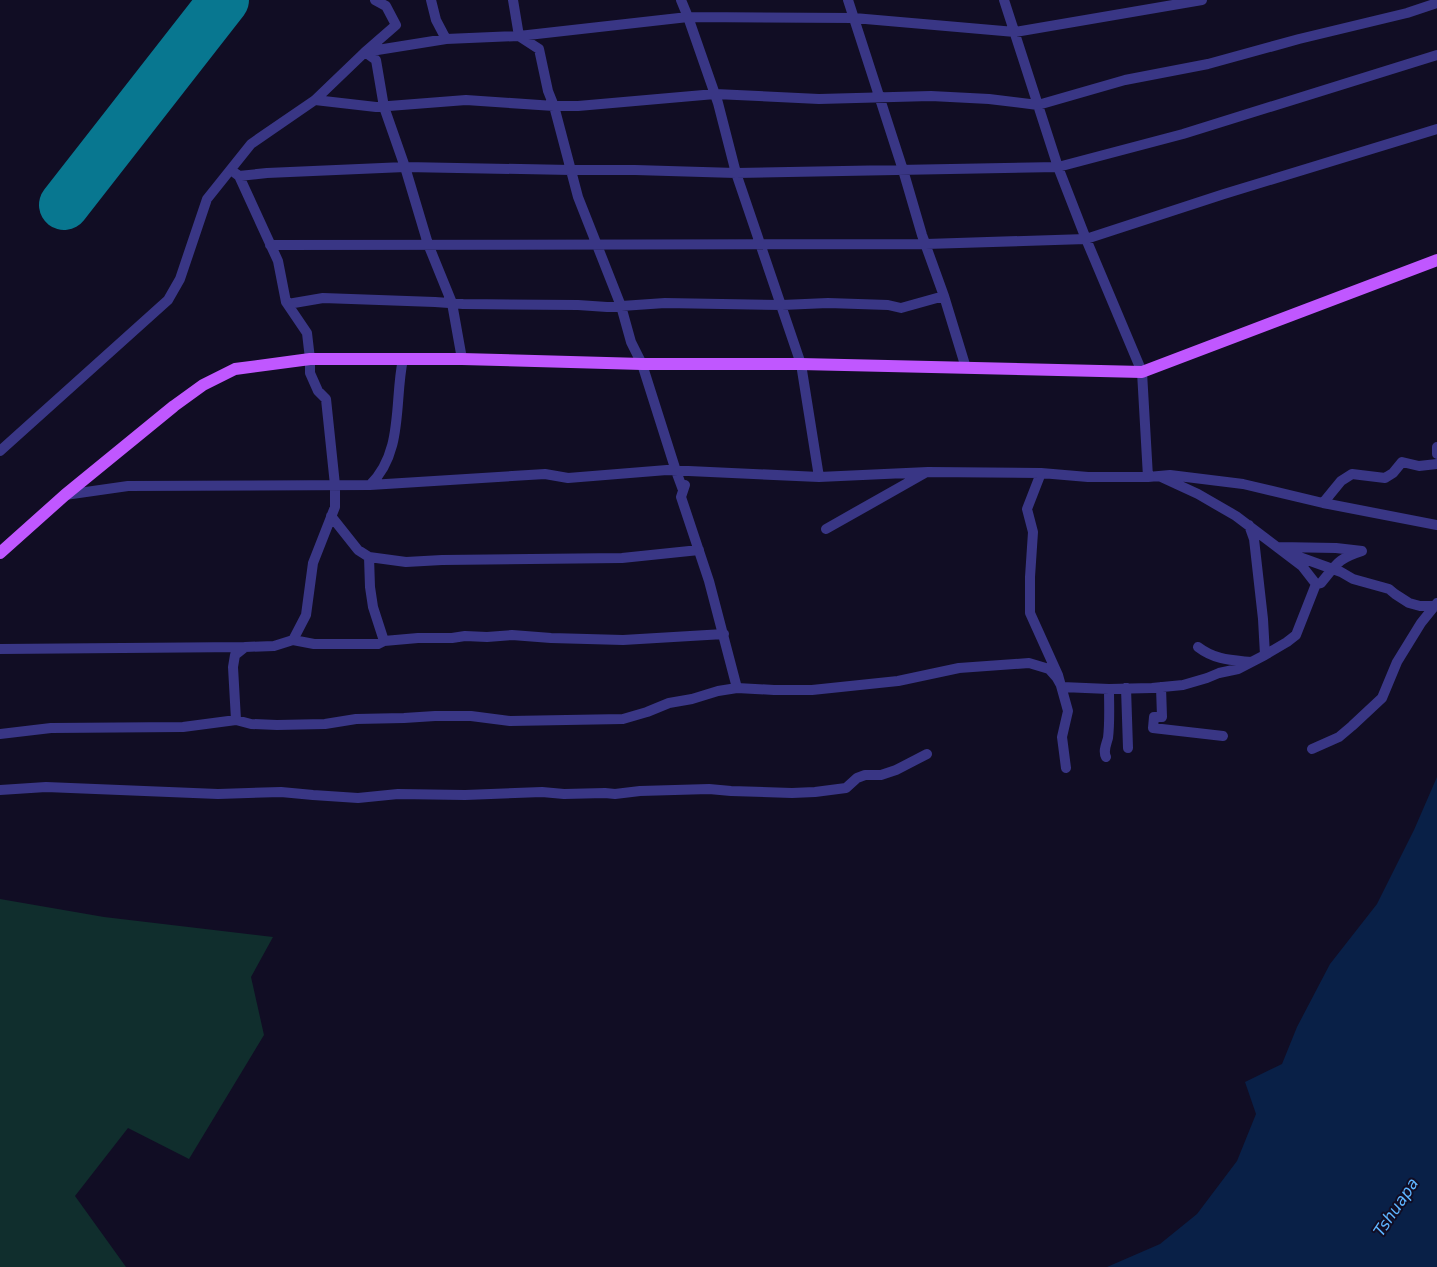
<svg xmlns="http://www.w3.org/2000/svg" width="1437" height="1267" viewBox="0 0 1437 1267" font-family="'DejaVu Sans',sans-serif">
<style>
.green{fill:#102e2d}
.water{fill:#092047}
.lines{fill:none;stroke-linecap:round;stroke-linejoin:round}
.runway{stroke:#087790;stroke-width:50}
.minor{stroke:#393685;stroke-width:10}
.major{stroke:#c057ff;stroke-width:12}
.labels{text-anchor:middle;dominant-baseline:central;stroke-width:4;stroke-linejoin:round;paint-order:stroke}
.water-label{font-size:16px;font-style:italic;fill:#5eb4ff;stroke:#110d24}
</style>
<rect width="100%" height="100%" fill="#110d24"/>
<path class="green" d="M 0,899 L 104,917 L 273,937 L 251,977 L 264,1035 L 189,1159 L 128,1128 L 75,1196 L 126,1267 L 0,1267 Z"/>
<path class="water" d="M 1437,777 L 1437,1267 L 1107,1267 L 1160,1244 L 1197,1214 L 1237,1161 L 1256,1114 L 1245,1082 L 1282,1064 L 1297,1027 L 1330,964 L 1377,904 L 1414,830 Z"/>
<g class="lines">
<path class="runway" d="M 64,205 L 224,0"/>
<path class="minor" d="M 431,0 L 436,20 L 446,39
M 513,0 L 519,36 L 539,49 L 548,91 L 554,106 L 578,197 L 621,306 L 631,342 L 642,364 L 676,471 L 683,490
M 681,0 L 688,17 L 718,103 L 736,173 L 801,364 L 819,477
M 848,0 L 903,170 L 922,235 L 944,296 L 966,368
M 1004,0 L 1058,167 L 1086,239 L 1142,372 L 1148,477
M 365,52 L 446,39 L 519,36 L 688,17 L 854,18 L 1015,32 L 1202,0
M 365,52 L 376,60 L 384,107 L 405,167 L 428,244 L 452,303 L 462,359
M 315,100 L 376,107 L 466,100 L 554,106 L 578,106 L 715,94 L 819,99 L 931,96 L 989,99 L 1038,105 L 1125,80 L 1208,64 L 1299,39 L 1407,13 L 1437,3
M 231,170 L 239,176 L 278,261 L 286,302 L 307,333 L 310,359 L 310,373 L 318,391 L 326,399 L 335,485 L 335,507 L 313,563 L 306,615 L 293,640 L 274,646 L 245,647 L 235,655 L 233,667 L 236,720
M 239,176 L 267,173 L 405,167 L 571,170 L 635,170 L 736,173 L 1058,167 L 1183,134 L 1437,55
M 270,245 L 926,244 L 1086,239 L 1224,194 L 1437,129
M 288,304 L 323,298 L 435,302 L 463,304 L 578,305 L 607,307 L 665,303 L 782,305 L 828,303 L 888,305 L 901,308 L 944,296
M 1437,447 L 1437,454
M 0,451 L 168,300 L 180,279 L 207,199 L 251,144 L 315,100 L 365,52 L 396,25 L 386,6 L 375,0
M 1041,473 L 1027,509 L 1033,532 L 1030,577 L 1030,613 L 1058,675 L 1068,711 L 1062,737 L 1066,768
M 370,485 C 404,452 394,401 403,359
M 685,485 L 681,497 L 709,581 L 737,688
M 65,495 L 128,486 L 370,485 L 545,474 L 568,478 L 667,470 L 819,477 L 928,472 L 1041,473 L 1088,477 L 1148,477 L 1170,475 L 1243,484 L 1323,503 L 1437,525
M 1323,503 L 1341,481 L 1352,474 L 1385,478 L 1393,473 L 1402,462 L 1419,466 L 1437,464
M 331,516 L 358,550 L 369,557 L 406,562 L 442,560 L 622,558 L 699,550
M 1249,525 L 1254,539 L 1263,619 L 1265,655
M 826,529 L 925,473
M 1278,547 L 1336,548 L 1362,551 C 1337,559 1337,564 1321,583 L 1316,584
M 1291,554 L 1341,572 L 1353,579 L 1389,589 L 1395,594 L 1409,603 L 1420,606 L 1435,606
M 293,640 L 314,644 L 378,644 L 384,641 L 373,607 L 370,587 L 369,557
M 384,641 L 418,638 L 452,638 L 465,636 L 487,637 L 512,635 L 551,638 L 623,640 L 724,634
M 1198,647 C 1215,660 1231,660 1251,662
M 0,649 L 245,647
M 1161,687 L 1162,717 L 1154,717 L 1153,728 L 1223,736
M 1126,688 L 1128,748
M 0,734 L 51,728 L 183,727 L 236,720 L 251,724 L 277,725 L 325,724 L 356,719 L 404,718 L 435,716 L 471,716 L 510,721 L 623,719 L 647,712 L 669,703 L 692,699 L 718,691 L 737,688 L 774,690 L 812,690 L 898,681 L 959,668 L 1029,663 L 1049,669 L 1057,678 L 1062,687 L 1109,689 L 1152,688 L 1183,685 L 1207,678 L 1219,673 L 1238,669 L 1265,655 L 1287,642 L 1296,635 L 1316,584 L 1302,566 L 1236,516 L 1198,494 L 1159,476
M 1312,749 L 1339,737 L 1352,726 L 1382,698 L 1397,662 L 1421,623 L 1437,603
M 1106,757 C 1103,751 1106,745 1108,738 C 1110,722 1109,705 1109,689
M 0,790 L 46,787 L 218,794 L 281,792 L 313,795 L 358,798 L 398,794 L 465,795 L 542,792 L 564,794 L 605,793 L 615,794 L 640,791 L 709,789 L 731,791 L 792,793 L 815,792 L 846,788 L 857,778 L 865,775 L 881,775 L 896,770 L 927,754"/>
<path class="major" d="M 0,553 L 65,495 L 174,406 L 203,385 L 235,369 L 310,359 L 462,359 L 642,364 L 801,364 L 1142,372 L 1437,260"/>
</g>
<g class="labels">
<g class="water-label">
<text transform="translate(1396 1207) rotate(-56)">Tshuapa</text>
</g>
</g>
</svg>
